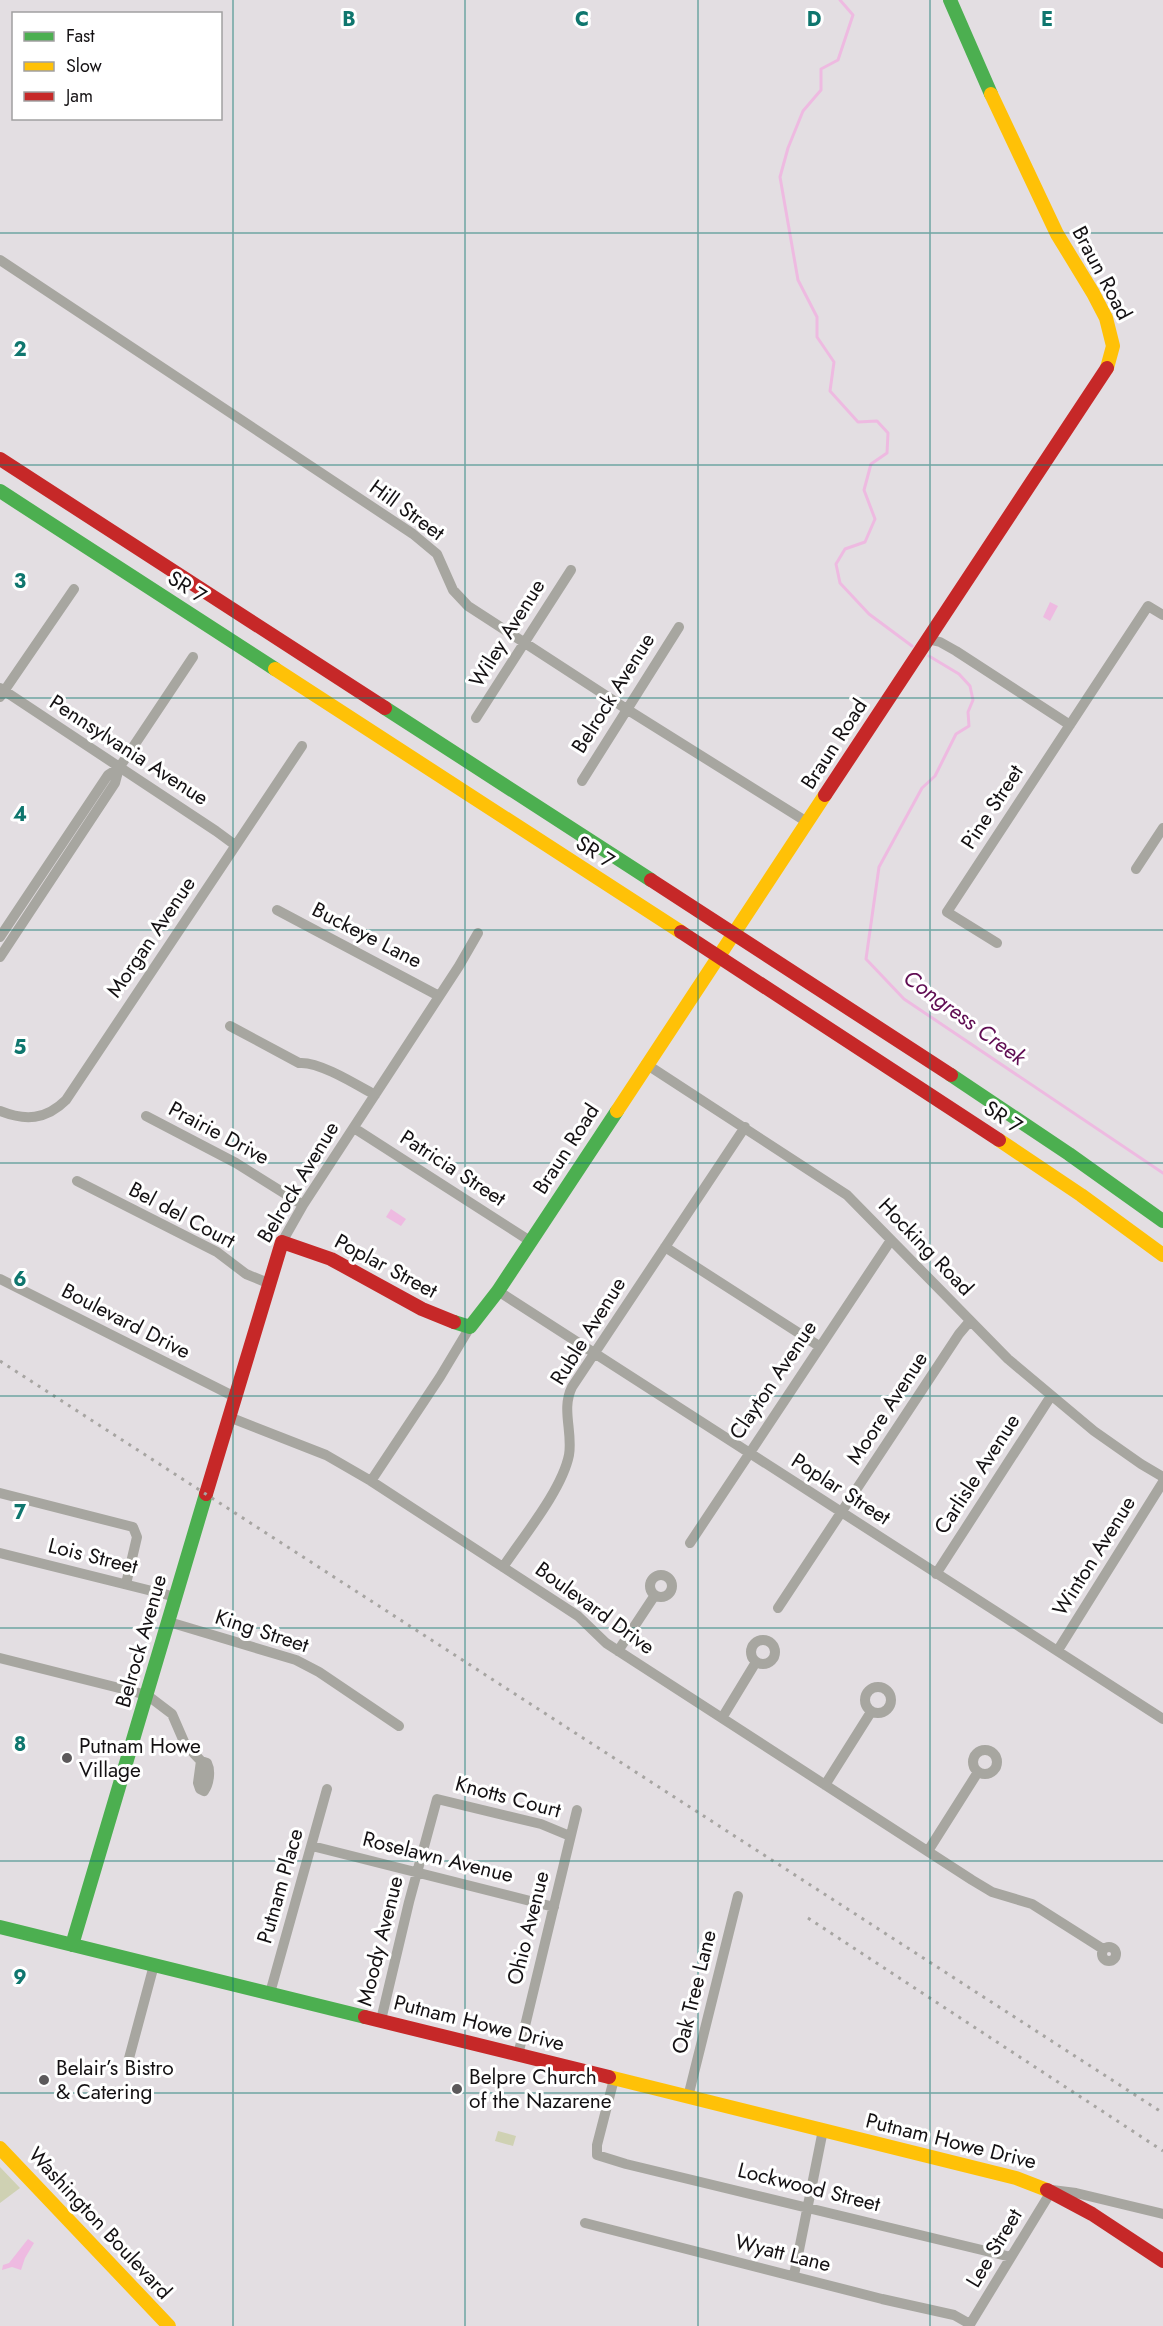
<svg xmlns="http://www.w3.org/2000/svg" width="1163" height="2326" viewBox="0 0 1163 2326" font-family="Jost,sans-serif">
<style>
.green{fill:#cfd1b3}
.water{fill:#eebae1}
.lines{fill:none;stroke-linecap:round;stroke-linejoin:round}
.stream{stroke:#eebae1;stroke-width:3}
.street{stroke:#a7a6a0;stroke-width:10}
.fast{stroke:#4caf50;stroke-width:14}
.slow{stroke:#ffc107;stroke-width:14}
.jam{stroke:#c62828;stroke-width:14}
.rail{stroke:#a7a5a2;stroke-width:3;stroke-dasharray:3 6;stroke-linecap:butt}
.grid{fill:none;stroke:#0f766e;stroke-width:1.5;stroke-opacity:0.55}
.poi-dot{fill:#5c595b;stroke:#fff;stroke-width:2}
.labels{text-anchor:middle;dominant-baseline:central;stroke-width:6;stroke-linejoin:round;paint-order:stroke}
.street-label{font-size:21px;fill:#141113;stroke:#fff}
.poi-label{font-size:21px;fill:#141113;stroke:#fff;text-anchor:start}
.water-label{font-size:22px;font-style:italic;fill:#600d53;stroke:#fff}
.grid-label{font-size:20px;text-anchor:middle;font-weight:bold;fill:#0f766e;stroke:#fff;stroke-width:6;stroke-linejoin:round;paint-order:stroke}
</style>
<rect width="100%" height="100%" fill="#e3dee2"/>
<path class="green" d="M 498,2131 L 516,2136 L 513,2146 L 495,2141 Z
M 0,2167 L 20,2188 L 0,2203 Z"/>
<path class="water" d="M 1050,602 L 1058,606 L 1050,621 L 1043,617 Z
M 391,1209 L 406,1219 L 401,1226 L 386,1217 Z
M 28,2239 L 34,2243 L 25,2258 L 21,2270 L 12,2267 L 2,2270 L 3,2265 L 9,2263 Z"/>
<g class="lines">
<path class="stream" d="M 840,0 L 853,15 L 838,60 L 821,69 L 821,90 L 803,111 L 788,148 L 780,177 L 798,280 L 817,317 L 817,337 L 834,362 L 830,391 L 858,422 L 877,421 L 888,433 L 887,453 L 871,464 L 864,490 L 875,519 L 865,542 L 845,549 L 836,564 L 840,583 L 869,614 L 912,646
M 929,656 L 959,674 L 970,686 L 973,700 L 968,712 L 969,726 L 956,734 L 935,776 L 922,788 L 879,867 L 866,959 L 904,999 L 1163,1173"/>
<path class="street" d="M 0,260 L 413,534 L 437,554 L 453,590 L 468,606 L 628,710 L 807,822
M 927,639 L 940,642 L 956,651 L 1070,725
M 0,688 L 216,831 L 235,845
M 0,697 L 74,589
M 476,718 L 571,570
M 582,781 L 679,627
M 1136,869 L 1163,828
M 277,910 L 439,996
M 0,937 L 108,775 L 119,768 L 193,657
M 997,943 L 947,912 L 1148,606 L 1163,615
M 0,957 L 115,783 L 119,768
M 230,1026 L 299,1063 C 319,1061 357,1085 375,1095
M 646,1064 L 847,1195 L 1008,1359 L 1094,1431 L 1141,1464 L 1163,1477
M 0,1111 C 25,1121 46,1120 66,1100 L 302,746
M 146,1116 L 236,1163 L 303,1205
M 354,1128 L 530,1241
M 77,1181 L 217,1252 L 246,1274 L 268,1283
M 282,1242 L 303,1205 L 459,966 L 478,933
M 665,1247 L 819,1346
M 0,1279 L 235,1397
M 498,1291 C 720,1433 941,1577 1163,1719
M 229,1417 L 326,1455 L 371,1481 L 578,1616 L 606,1643 L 972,1880 L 992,1892 L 1032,1904 L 1103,1949
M 371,1481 L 440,1377 L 470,1327
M 0,1493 L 133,1527 L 137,1537 L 126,1584
M 690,1543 L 891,1240
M 0,1553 L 176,1597
M 503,1567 C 523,1537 562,1490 569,1455 C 573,1432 561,1409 572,1387 L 745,1127
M 936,1574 L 1051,1396
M650 1586a11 11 0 1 1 22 0a11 11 0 1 1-22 0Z
M 778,1608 L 959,1334 L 970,1321
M 169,1622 L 296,1660 L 319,1672 L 399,1726
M751 1652a12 12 0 1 1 24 0a12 12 0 1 1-24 0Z
M 1058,1650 L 1163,1482
M 618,1651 L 655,1595
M 0,1658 L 147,1695 L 172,1714 L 185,1744 L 201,1761 L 198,1783 L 200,1789 L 204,1791 C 209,1784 211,1771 207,1763 L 201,1761
M865 1700a13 13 0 1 1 26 0a13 13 0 1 1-26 0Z
M 722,1718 L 756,1662
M973 1762a12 12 0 1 1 24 0a12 12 0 1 1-24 0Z
M 825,1785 L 871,1712
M 312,1846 L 554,1907
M 928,1851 L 978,1772
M1102 1954a7 7 0 1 1 14 0a7 7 0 1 1-14 0Z
M 270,1993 L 327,1789
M 381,2020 L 409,1902 L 437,1799 L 541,1824 L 570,1836
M 518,2055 L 577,1810
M 131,2072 L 128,2062 L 154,1965
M 614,2079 L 597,2145 L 597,2155 L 626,2164 L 1011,2257
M 688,2097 L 738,1896
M 585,2223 L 882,2299 L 954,2315 L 970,2324
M 794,2275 L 823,2130
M 969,2326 L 1052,2190 L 1076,2193 L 1163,2214"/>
<path class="fast" d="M 950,0 L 991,94
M 0,491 L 275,669
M 385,708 L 651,880
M 951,1075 L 1069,1154 L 1163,1221
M 454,1322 L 470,1327 L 498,1291 L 617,1111
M 0,1927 L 365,2017
M 72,1945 L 206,1494"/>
<path class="slow" d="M 991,94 L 1057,234 L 1093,293 L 1106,318 L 1113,346 L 1107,368
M 275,669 L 681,932
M 617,1111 L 825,795
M 999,1140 L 1081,1195 L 1163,1255
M 609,2077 L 1016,2178 L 1047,2190
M 0,2148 L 169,2326"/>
<path class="jam" d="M 0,459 L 385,708
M 825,795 L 1107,368
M 651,880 L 951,1075
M 681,932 L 999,1140
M 206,1494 L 282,1242 L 331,1259 L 422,1309 L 454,1322
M 365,2017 L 609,2077
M 1047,2190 L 1092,2214 L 1163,2261"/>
<path class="rail" d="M 0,1361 L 1163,2113
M 808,1918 L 1163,2151"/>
</g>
<path class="grid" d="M 233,0 L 233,2326M 465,0 L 465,2326M 698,0 L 698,2326M 930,0 L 930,2326M 0,233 L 1163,233M 0,465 L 1163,465M 0,698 L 1163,698M 0,930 L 1163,930M 0,1163 L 1163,1163M 0,1396 L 1163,1396M 0,1628 L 1163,1628M 0,1861 L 1163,1861M 0,2093 L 1163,2093"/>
<g class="poi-dot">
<circle cx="67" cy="1758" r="6"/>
<circle cx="44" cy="2080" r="6"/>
<circle cx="457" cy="2089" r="6"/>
</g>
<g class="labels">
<g class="street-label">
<text transform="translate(1102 273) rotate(62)">Braun Road</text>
<text transform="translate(407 510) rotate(36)">Hill Street</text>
<text transform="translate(187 587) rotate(33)">SR 7</text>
<text transform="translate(507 633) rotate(-58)">Wiley Avenue</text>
<text transform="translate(613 693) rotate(-58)">Belrock Avenue</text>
<text transform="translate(834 744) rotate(-57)">Braun Road</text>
<text transform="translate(129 750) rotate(33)">Pennsylvania Avenue</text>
<text transform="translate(992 807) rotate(-57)">Pine Street</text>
<text transform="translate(595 852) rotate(33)">SR 7</text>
<text transform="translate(367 935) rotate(27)">Buckeye Lane</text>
<text transform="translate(151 937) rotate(-56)">Morgan Avenue</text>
<text transform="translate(1003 1117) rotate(34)">SR 7</text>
<text transform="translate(219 1133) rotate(28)">Prairie Drive</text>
<text transform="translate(566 1149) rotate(-57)">Braun Road</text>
<text transform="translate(453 1168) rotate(33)">Patricia Street</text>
<text transform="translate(298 1182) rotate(-59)">Belrock Avenue</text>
<text transform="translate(182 1215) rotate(28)">Bel del Court</text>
<text transform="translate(926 1247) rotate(46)">Hocking Road</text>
<text transform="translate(386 1266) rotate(28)">Poplar Street</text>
<text transform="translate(126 1321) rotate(27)">Boulevard Drive</text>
<text transform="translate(588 1331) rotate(-58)">Ruble Avenue</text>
<text transform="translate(773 1380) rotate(-56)">Clayton Avenue</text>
<text transform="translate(887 1408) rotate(-57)">Moore Avenue</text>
<text transform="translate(977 1474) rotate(-57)">Carlisle Avenue</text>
<text transform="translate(841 1489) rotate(33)">Poplar Street</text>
<text transform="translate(93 1556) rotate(14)">Lois Street</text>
<text transform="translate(1094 1556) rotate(-58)">Winton Avenue</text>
<text transform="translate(595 1608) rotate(36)">Boulevard Drive</text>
<text transform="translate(262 1631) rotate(18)">King Street</text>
<text transform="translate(141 1641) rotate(-74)">Belrock Avenue</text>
<text transform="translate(508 1797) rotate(15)">Knotts Court</text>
<text transform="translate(438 1857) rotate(14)">Roselawn Avenue</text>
<text transform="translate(280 1886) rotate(-74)">Putnam Place</text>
<text transform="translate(528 1928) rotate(-76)">Ohio Avenue</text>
<text transform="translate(380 1941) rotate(-76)">Moody Avenue</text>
<text transform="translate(694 1992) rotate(-76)">Oak Tree Lane</text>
<text transform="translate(479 2023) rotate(14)">Putnam Howe Drive</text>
<text transform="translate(951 2141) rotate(14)">Putnam Howe Drive</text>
<text transform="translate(809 2187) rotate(14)">Lockwood Street</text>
<text transform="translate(100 2223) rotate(47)">Washington Boulevard</text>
<text transform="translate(994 2248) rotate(-59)">Lee Street</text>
<text transform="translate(783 2253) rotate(14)">Wyatt Lane</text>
</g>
<g class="poi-label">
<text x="79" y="1746">Putnam Howe<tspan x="79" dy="24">Village</tspan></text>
<text x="56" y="2068">Belair’s Bistro<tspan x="56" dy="24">&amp; Catering</tspan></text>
<text x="469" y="2077">Belpre Church<tspan x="469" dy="24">of the Nazarene</tspan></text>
</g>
<g class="water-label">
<text transform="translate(965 1017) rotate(36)">Congress Creek</text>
</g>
</g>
<g class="grid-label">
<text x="349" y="26">B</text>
<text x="582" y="26">C</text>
<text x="814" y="26">D</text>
<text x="1047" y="26">E</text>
<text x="20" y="356">2</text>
<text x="20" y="588">3</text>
<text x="20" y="821">4</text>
<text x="20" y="1054">5</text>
<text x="20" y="1286">6</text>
<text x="20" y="1519">7</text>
<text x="20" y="1751">8</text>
<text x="20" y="1984">9</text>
</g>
<rect x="12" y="12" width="210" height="108" fill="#ffffff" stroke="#a1a0a1" stroke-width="1.5"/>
<rect x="24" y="32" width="30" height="9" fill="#4caf50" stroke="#a1a0a1" stroke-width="1.5"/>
<text x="66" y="42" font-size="18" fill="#141113">Fast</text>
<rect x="24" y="62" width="30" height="9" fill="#ffc107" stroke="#a1a0a1" stroke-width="1.5"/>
<text x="66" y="72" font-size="18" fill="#141113">Slow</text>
<rect x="24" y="92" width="30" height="9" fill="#c62828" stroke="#a1a0a1" stroke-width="1.5"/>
<text x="66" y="102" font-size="18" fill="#141113">Jam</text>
</svg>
